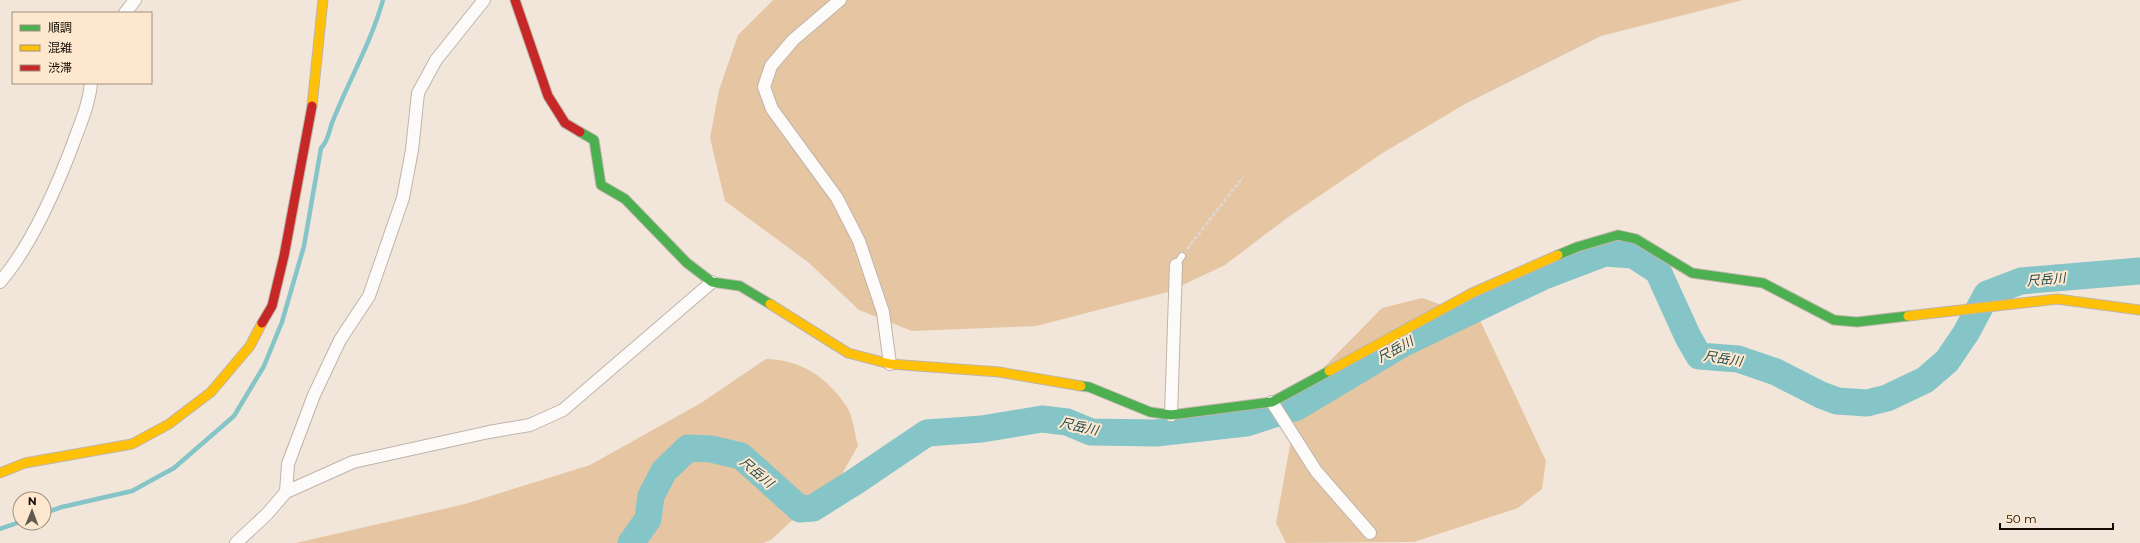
<svg xmlns="http://www.w3.org/2000/svg" width="2140" height="543" viewBox="0 0 2140 543" font-family="Montserrat,'Noto Sans JP',sans-serif">
<style>
.forest{fill:#e6c6a2}
.lines{fill:none;stroke-linecap:round;stroke-linejoin:round}
.stream{stroke:#85c5c8;stroke-width:4.5}
.river{stroke:#85c5c8;stroke-width:27}
.lane-casing{stroke:#bfb4aa;stroke-width:8}
.street-casing{stroke:#bfb4aa;stroke-width:14}
.fast-casing{stroke:#bfb4aa;stroke-width:11}
.slow-casing{stroke:#bfb4aa;stroke-width:11}
.jam-casing{stroke:#bfb4aa;stroke-width:11}
.path{stroke:#dcd8d5;stroke-width:2.5;stroke-dasharray:4 2;stroke-linecap:butt}
.lane{stroke:#fdfbf9;stroke-width:6}
.street{stroke:#fdfbf9;stroke-width:12}
.fast{stroke:#4caf50;stroke-width:9}
.slow{stroke:#ffc107;stroke-width:9}
.jam{stroke:#c62828;stroke-width:9}
.labels{text-anchor:middle;dominant-baseline:central;stroke-width:4;stroke-linejoin:round;paint-order:stroke}
.water-label{font-size:13px;font-style:italic;fill:#1e4a4e;stroke:#fde7cf}
</style>
<rect width="100%" height="100%" fill="#f2e6da"/>
<path class="forest" d="M 773,0 L 1743,0 L 1601,36 L 1465,104 L 1381,154 L 1287,218 L 1225,265 L 1168,292 L 1036,326 L 912,331 L 859,310 L 808,262 L 725,201 L 710,138 L 719,90 L 738,35 Z
M 1422,298 L 1479,318 L 1546,461 L 1542,489 L 1518,508 L 1414,542 L 1286,543 L 1276,523 L 1294,423 L 1319,372 L 1382,308 Z
M 766,359 C 802,360 827,377 847,407 C 853,417 855,434 858,446 L 842,474 L 771,540 L 763,543 L 296,543 L 465,504 L 590,465 L 701,403 Z"/>
<g class="lines">
<path class="stream" d="M 44,513 L 62,507 L 132,491 L 174,468 L 234,416 L 264,366 L 282,322 L 304,246 L 321,148 C 328,142 329,131 332,123 C 348,82 371,43 383,0
M 0,529 L 20,522"/>
<path class="river" d="M 631,543 L 648,519 L 651,496 L 664,471 L 688,448 L 711,449 L 741,456 L 800,509 L 813,508 L 856,481 L 927,433 L 982,429 L 1042,419 L 1067,422 L 1091,432 L 1156,433 L 1246,423 L 1297,407 L 1404,343 L 1542,277 L 1605,253 L 1633,255 L 1658,271 L 1688,337 L 1699,356 L 1738,359 L 1776,372 L 1821,395 L 1837,401 L 1867,403 L 1887,398 L 1925,380 L 1947,361 L 1966,333 L 1987,294 L 2021,281 L 2140,271"/>
<g class="lane-casing">
<path id="lane" d="M 1176,265 L 1182,256"/>
</g>
<g class="street-casing">
<path id="street" d="M 840,0 L 793,40 L 771,66 L 764,87 L 772,109 L 837,198 L 859,241 L 883,312 L 890,364
M 125,13 L 135,0
M 0,282 C 31,246 56,189 73,144 C 80,124 89,105 91,83
M 1272,402 L 1316,471 L 1370,533
M 1171,415 L 1176,265
M 286,492 L 288,464 L 314,395 L 340,340 L 369,296 L 403,198 L 412,150 L 418,93 L 436,60 L 484,0
M 236,543 L 267,514 L 286,492 L 353,462 L 489,432 L 530,425 L 563,410 L 712,282"/>
</g>
<g class="fast-casing">
<path id="fast" d="M 580,132 L 594,140 L 601,185 L 625,199 L 687,263 L 712,282 L 740,286 L 770,304
M 1558,255 L 1577,247 L 1618,235 L 1636,239 L 1692,273 L 1763,283 L 1834,320 L 1857,322 L 1908,316
M 1081,386 L 1089,387 L 1150,412 L 1171,415 L 1272,402 L 1329,371"/>
</g>
<g class="slow-casing">
<path id="slow" d="M 312,106 L 323,0
M 770,304 L 848,353 L 890,364 L 999,372 L 1081,386
M 1908,316 L 2057,299 L 2140,310
M 1329,371 L 1472,293 L 1558,255
M 0,473 L 25,463 L 132,444 L 169,424 L 211,392 L 250,346 L 262,323"/>
</g>
<g class="jam-casing">
<path id="jam" d="M 515,0 L 548,96 L 565,123 L 580,132
M 262,323 L 272,306 L 284,256 L 312,106"/>
</g>
<path class="path" d="M 1187,249 L 1243,177"/>
<use href="#lane" class="lane"/>
<use href="#street" class="street"/>
<use href="#fast" class="fast"/>
<use href="#slow" class="slow"/>
<use href="#jam" class="jam"/>
</g>
<g class="labels">
<g class="water-label">
<text transform="translate(2046 279) rotate(-5)">尺岳川</text>
<text transform="translate(1395 349) rotate(-29)">尺岳川</text>
<text transform="translate(1723 358) rotate(9)">尺岳川</text>
<text transform="translate(1079 426) rotate(13)">尺岳川</text>
<text transform="translate(757 472) rotate(40)">尺岳川</text>
</g>
</g>
<rect x="12" y="12" width="140" height="72" fill="#fde7cf" stroke="#a0907e"/>
<rect x="20" y="25" width="20" height="6" fill="#4caf50" stroke="#a0907e"/>
<text x="48" y="32" font-size="12" fill="#150d04">順調</text>
<rect x="20" y="45" width="20" height="6" fill="#ffc107" stroke="#a0907e"/>
<text x="48" y="52" font-size="12" fill="#150d04">混雑</text>
<rect x="20" y="65" width="20" height="6" fill="#c62828" stroke="#a0907e"/>
<text x="48" y="72" font-size="12" fill="#150d04">渋滞</text>
<g transform="translate(32 511) rotate(1)"><circle r="19" fill="#fde7cf" stroke="#a0907e"/>
<path d="M0-3L7 15L0 10L-7 15Z" fill="#62594f"/>
<text y="-6" font-size="11" font-weight="bold" text-anchor="middle" fill="#150d04">N</text>
</g>
<path d="M2000 523v6h113v-6" fill="none" stroke="#150d04" stroke-width="2"/>
<text x="2006" y="523" font-size="12" fill="#150d04" stroke="#fde7cf" stroke-width="3" paint-order="stroke">50 m</text>
</svg>
